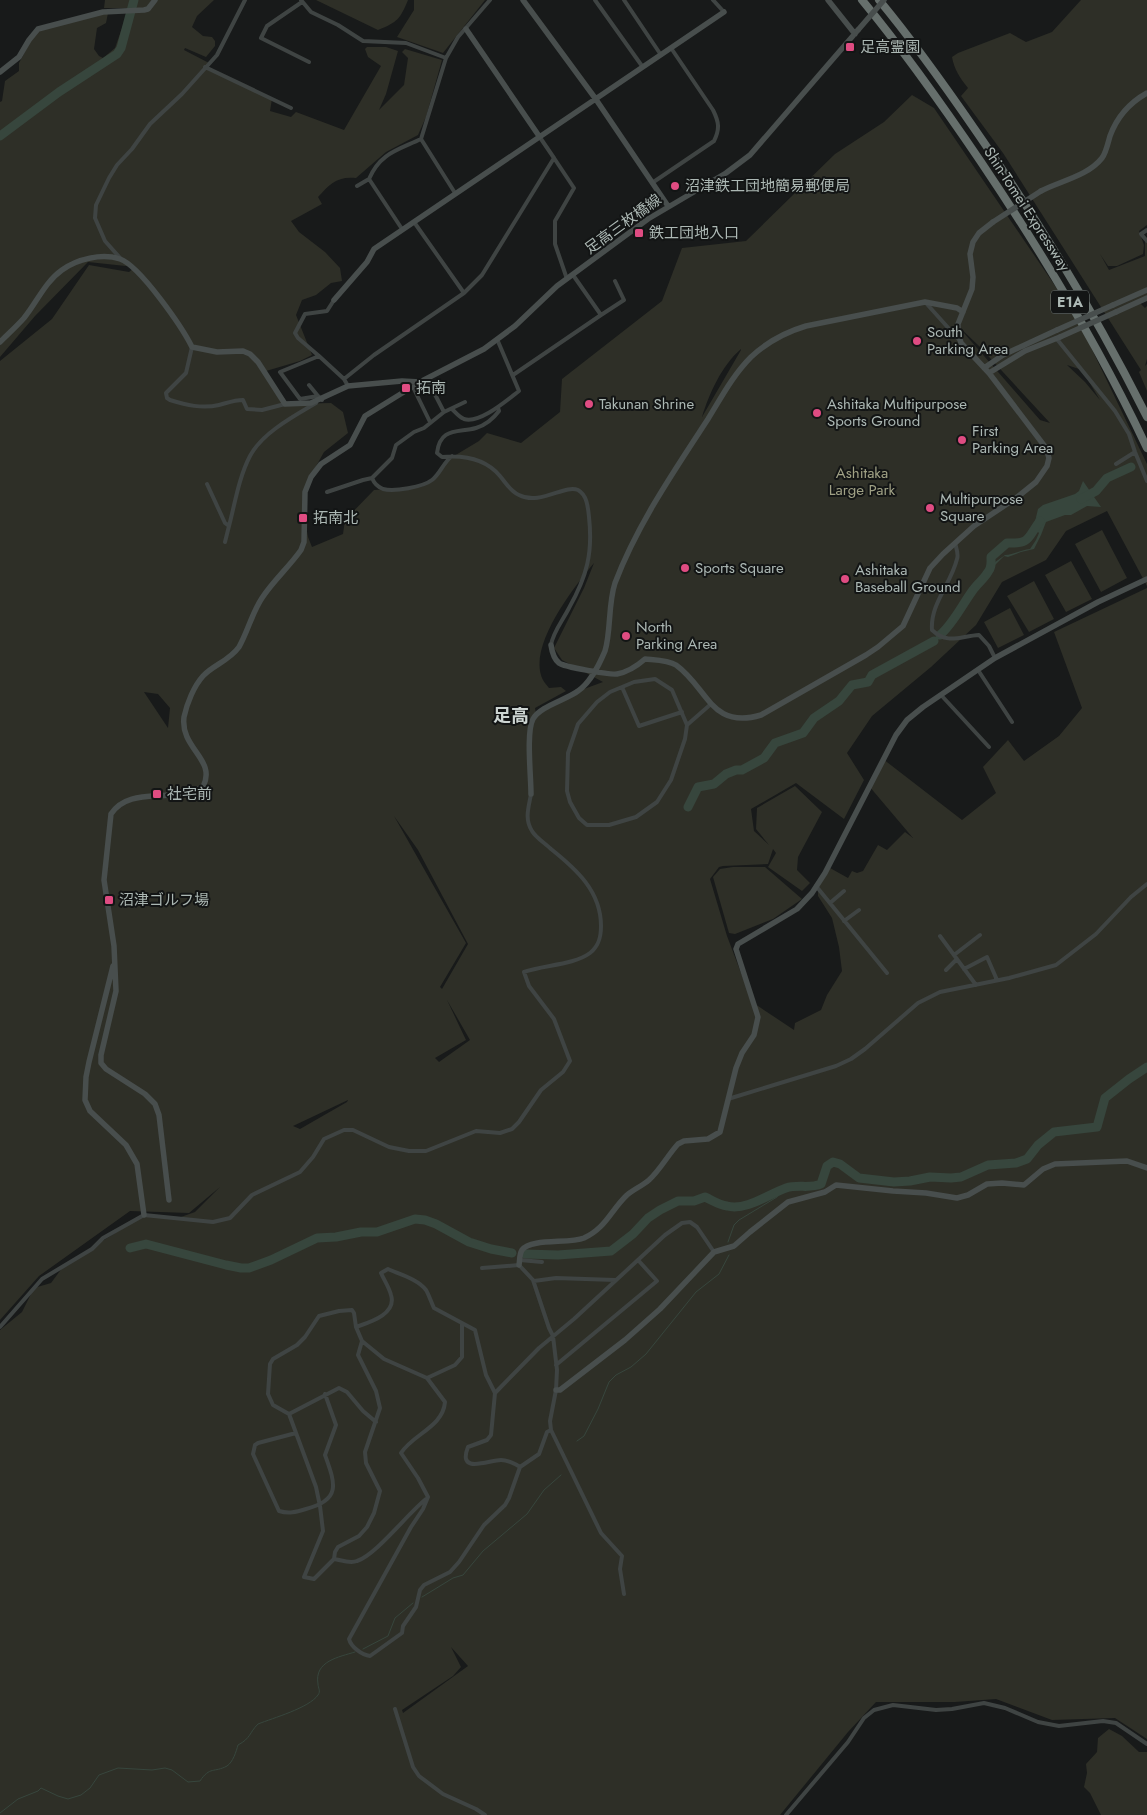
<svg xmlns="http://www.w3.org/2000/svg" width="1147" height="1815" viewBox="0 0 1147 1815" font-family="Jost,'Noto Sans JP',sans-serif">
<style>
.green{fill:#2e2f27;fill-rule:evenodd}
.water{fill:#37463d}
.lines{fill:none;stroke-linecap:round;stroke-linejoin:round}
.stream{stroke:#37463d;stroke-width:1}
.river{stroke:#37463d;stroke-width:9}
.street{stroke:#3f4443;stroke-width:4}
.secondary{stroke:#484e4d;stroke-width:5.5}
.highway{stroke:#666f6c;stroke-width:8}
.secondary-bridge{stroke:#484e4d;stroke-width:5.5}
.poi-dot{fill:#df4c82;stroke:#131515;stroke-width:2}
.labels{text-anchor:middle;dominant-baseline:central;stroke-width:4;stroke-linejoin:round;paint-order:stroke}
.shield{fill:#131515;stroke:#7e8784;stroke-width:1}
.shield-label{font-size:14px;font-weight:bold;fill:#acb8b4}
.poi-label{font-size:15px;fill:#acb8b4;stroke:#131515;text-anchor:start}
.street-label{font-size:15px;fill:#acb8b4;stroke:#131515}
.park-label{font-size:15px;fill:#a0a185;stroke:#131515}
.quarter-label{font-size:18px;font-weight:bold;fill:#cdd5d2;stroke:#131515}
</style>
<rect width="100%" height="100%" fill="#181a1a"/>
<path class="green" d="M 105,0 L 214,0 L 197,16 L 192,27 L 203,36 L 212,37 L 215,41 L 215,46 L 206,57 L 185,48 L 184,50 L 209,63 L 206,69 L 272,99 L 270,111 L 291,117 L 296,112 L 344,130 L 381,66 L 368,57 L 365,49 L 367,47 L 386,47 L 398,51 L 386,94 L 379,110 L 404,85 L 408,58 L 402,52 L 405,49 L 442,60 L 426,117 L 418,135 L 386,152 L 356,178 C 337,176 330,184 318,197 L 322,204 L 291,221 L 299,232 L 325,252 L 340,268 L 342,281 L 331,283 L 316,295 L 302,300 L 296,315 L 312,355 L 300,361 L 266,371 L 288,404 L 331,403 L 343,412 L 348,433 L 324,452 L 305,486 L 304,515 L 308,537 L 312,547 L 343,534 L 345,520 L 374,490 L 421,487 L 434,479 L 444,462 L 479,441 L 487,433 L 521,443 L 560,412 L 562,379 L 662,301 L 682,248 L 746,241 L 835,154 L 884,122 L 912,95 L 934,108 L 1062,296 L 1085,335 L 1147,464 L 1147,586 L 1107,511 L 1066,531 L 1046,560 L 1002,582 L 976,625 L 931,667 L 872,716 L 847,753 L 864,780 L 844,819 L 796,783 L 751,809 L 754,831 L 769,845 L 756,829 L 757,808 L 795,786 L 822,812 L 798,857 L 797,870 L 810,883 L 802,891 L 768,867 L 776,853 L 773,849 L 768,864 L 723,866 L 719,867 L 710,879 L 727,936 L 752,1002 L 794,1030 L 795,1023 L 821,1010 L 827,995 L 842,971 L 839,947 L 832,918 L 818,896 L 818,886 L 830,868 L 848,878 L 852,871 L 857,873 L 863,871 L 878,845 L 887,850 L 905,832 L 913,838 L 869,786 L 883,759 L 962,820 L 996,793 L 983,767 L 1008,740 L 1024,761 L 1059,736 L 1082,708 L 1054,632 L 1147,588 L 1147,1739 L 1115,1718 L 1052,1720 L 996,1699 L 955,1702 L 876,1702 L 848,1732 L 780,1815 L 0,1815 L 0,1330 L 22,1312 L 34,1288 L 51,1283 L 65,1264 L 143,1216 L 178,1218 L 195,1212 L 220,1187 L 189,1213 L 130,1211 L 39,1276 L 0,1320 L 0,361 L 52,319 L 89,265 L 129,272 L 135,267 L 88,262 L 35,316 L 0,357 L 0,102 L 2,101 L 5,81 L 19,71 L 19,63 L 32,39 L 40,29 L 108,13 L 106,23 L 97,28 L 94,49 L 99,56 L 103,58 L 115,48 L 129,8 L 104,8 ZM 956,324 L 979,346 L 1050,423 L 1040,420 ZM 741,349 L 741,350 L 702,417 C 709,394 722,365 741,349 ZM 1067,365 L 1082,370 L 1100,400 L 1085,382 ZM 594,563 L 584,588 L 554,648 L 562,660 L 603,682 L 584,689 L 536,714 L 535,708 L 566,691 L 561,687 L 549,688 C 546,684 542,680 541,675 C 531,642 574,587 594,563 ZM 144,692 L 158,694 L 170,708 L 168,728 ZM 394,816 L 418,850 L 468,944 L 442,989 L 440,987 L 466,943 ZM 447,1000 L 470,1040 L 439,1062 L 435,1058 L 466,1040 ZM 348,1100 L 347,1102 L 300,1129 L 293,1126 ZM 451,1647 L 468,1666 L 403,1713 L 402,1710 L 453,1676 L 461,1667 Z
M 316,0 L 408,0 C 400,19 398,22 378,30 Z
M 414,0 L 485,0 L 443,53 L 397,37 L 414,10 Z
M 1081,0 L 1147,0 L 1147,225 L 1139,231 L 1144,245 L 1143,254 L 1117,266 L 1108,266 L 1100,254 L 1109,270 L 1145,256 L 1145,239 L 1147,241 L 1147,296 L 1139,302 L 1145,308 L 1147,306 L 1147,359 L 1145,366 L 1147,364 L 1147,391 L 1139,372 L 1141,370 L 1003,153 L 961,96 L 968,88 C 960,78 954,69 952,57 L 958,53 L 1010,33 L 1026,42 L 1052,32 Z
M 1102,530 L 1127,578 L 1101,592 L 1075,544 Z
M 1071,561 L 1092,599 L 1066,612 L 1045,575 Z
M 1034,581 L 1054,619 L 1029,632 L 1007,596 Z
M 1010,608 L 1024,635 L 998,648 L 984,622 Z
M 733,867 L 765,867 L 802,899 L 773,919 L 735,934 L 729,933 L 713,877 L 720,869 Z
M 1109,1729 L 1122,1736 L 1139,1752 L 1147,1752 L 1147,1815 L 1101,1815 L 1090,1793 L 1084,1787 L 1087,1773 L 1086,1764 L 1097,1752 L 1098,1738 Z"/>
<path class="water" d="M 1083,481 L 1101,507 L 1087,506 L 1071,515 L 1065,515 L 1046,522 L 1041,535 L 1034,549 L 1021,552 L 1008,557 L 1004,556 L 990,570 L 991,565 L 1005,555 C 1013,555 1021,550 1030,549 L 1036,540 L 1039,533 L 1037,531 L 1033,530 L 1038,509 L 1043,505 L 1075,494 L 1079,491 Z"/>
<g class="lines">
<path class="stream" d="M 728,1242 L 734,1225 L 739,1220 L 777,1197 L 779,1192
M 577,1441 L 584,1436 L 598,1409 L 609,1382 L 616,1375 L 631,1367 L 646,1354 L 696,1292 L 719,1274 L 729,1255
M 422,1597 L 453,1578 L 463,1575 L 483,1551 L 527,1514 L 544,1490 L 561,1475
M 363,1649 L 388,1636 L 395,1618 L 413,1603
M 0,1813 L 18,1799 L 38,1791 L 41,1788 L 58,1796 L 68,1799 L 81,1795 L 90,1788 L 99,1775 L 118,1768 L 152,1770 L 165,1768 L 172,1770 L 188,1782 L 200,1781 C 210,1766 214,1773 227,1766 C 233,1762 236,1752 238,1745 C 251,1738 249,1733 258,1724 C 273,1718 309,1708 318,1695 C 321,1691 318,1688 318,1684 C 314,1661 339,1657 355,1652"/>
<path class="river" d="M 0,136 L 59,92 L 117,54 L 121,48 L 134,0
M 1081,499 L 1096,491 L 1107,478 L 1131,467
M 940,635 C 953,624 962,605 973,590 C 977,584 984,579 988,572 C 992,567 991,563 991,557 L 1007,543 C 1031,544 1027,538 1040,521
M 688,807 L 698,787 L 714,784 L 726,774 L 736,770 L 742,770 L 764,758 L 775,743 L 803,733 L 814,718 L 839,701 L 852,685 L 868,682 L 872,675 L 934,641
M 130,1248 L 146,1244 L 226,1265 L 241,1268 L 249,1268 L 271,1260 L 317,1238 L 336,1237 L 361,1232 L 377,1232 L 415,1219 L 425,1220 L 436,1224 L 469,1242 L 491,1249 L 512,1253
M 525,1254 L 558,1255 L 611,1251 L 633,1234 L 648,1218 L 660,1210 L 678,1201 L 694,1201 L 705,1197 C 712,1200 719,1205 727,1206 C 746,1211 769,1194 786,1188 C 798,1184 810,1189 821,1184 L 827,1166 L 833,1162 L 840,1164 L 859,1178 L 894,1182 L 910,1181 L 930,1177 L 951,1178 L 961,1177 L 988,1165 L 1016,1163 L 1027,1159 L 1038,1145 L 1054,1132 L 1097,1127 L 1105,1098 L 1129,1079 L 1147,1067"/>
<path class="street" d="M 301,0 L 311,12 L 338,25 L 363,41 L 406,43 L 446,58
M 595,0 L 642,66
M 624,0 L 661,55
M 713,0 L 724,12
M 302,2 L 267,26 L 261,38 L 309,62
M 205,67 L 291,108
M 554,158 L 574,188 L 555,221 L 555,244 L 567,279
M 652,183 L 714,141 C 720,129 719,122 713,110 L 671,48
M 357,186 L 369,179
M 455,193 L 421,139 L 446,58 L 458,37 L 490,0
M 414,222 L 464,293 L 482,275 L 554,158 L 539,136
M 402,229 L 369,179 C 380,153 398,150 421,139
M 1147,230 L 1141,234 L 1147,241
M 121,259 L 105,241 L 95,218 L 96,205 L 109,178 L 117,165 L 132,149 L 150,124 L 182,94 L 217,55 L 245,0
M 926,303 L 960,341
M 601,315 L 624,300 L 615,281
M 1056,338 L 1115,411 L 1129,434 L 1135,452 L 1147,481
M 192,347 L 186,373 L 166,393 L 167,398 L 170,400 C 186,405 202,409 219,405 C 227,403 234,400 243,400 L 247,409 L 262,410 L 285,404
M 319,356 L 298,338 L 295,333 L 305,314 L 327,311 L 334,300
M 513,375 L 601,315 L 573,275
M 344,379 L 374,355 L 464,293
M 427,379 L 444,412
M 309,385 L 318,396
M 413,387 L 430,422
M 322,400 L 318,396 L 300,399 L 280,372 L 319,356 L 344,379 L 348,386
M 498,408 L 499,411 C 493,419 486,425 476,428 C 458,433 440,427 437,453 L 442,457 C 464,455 485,458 500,476 C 506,483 510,491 519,495 C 540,506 565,484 578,490 C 587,495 588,507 589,517 C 593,553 587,576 569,608 C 563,620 553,632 551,645
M 452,409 C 456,413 459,417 464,419 C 480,424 507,400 519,391 L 497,339
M 1116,464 L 1135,452
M 372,478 C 374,483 378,487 383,489 C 394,492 423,487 432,480 C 440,474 443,463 452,456
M 207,484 L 225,523 L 229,526 C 235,503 239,477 250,456 C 262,433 294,416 316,403
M 327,492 L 363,480 L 372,478 L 392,458 L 396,445 L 414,432 L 424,428 L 444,412 L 465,402
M 225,542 L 229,526
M 955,543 C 956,548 959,554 957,559 C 951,584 930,604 932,630 C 948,645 960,636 979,635 L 989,646 L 995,658
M 978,670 L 1012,722
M 622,687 L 639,726 L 682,712
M 941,695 L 989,747
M 687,725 L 672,690 L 655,679 L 634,682 L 610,692 L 597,702 L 578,724 L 568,753 L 567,791 L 570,802 L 579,818 L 587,825 L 609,825 L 636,817 L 657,802 L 671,780 L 685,739 L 687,725 L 711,704
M 816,886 L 887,973
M 830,903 L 844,891
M 844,921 L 859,910
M 940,936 L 976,985
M 954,955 L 980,935
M 964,969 L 987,957 L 997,980
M 946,970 L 957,959
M 728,1099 L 836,1066 L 851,1059 L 865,1049 L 918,1003 L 940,992 L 1009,978 L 1056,965 L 1096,934 L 1131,897 L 1147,884
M 520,1260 L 542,1262
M 482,1268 L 519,1265 L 533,1280 L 549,1328 L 553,1336 L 557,1370 L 556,1390 L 550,1421 L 551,1430 L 601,1533 L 622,1556 L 620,1569 L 624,1594
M 534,1281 L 556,1278 L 615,1280
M 0,1327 L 42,1279 L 92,1249 L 103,1238 L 144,1215 L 213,1222 L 230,1218 L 252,1195 L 300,1172 L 313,1157 L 324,1139 L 344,1130 L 353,1130 L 389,1147 L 409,1151 L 426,1151 L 476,1131 L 500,1133 L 512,1129 L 519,1122 L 541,1090 L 563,1072 L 570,1061 L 554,1019 L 529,986 L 524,972 C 543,965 574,965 590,953 C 599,946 601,937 601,926 C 601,891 576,869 551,849 C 545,843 536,838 532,831 C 524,819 529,806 531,794
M 356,1327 C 370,1322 397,1314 391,1295 C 389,1287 384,1280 381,1273 L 388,1269 C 399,1274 418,1279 426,1290 C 429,1295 431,1302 434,1308 L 475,1330 L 486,1375 L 495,1393 L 491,1435 L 487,1440 L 468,1447 C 457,1475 489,1460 501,1460 C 507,1460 516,1464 520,1467
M 362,1341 L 358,1355 L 376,1391 L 380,1408 L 365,1452 L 366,1463 L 380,1491 L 374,1513 L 367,1527 L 359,1536 L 338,1547 L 335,1552 L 334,1559 L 314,1579 L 304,1577 L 323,1531 L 320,1506 L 316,1487 L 289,1414 L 273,1405 L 268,1394 L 270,1364 L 273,1359 L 297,1345 L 305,1337 L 319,1316 L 339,1311 L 352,1310 L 354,1313 L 356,1327 L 362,1341 L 384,1359 L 427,1378 L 445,1402 C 443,1427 413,1434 401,1453 L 418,1478 L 428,1497 L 423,1509 L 411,1527 L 349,1639 C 351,1647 362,1655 370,1656 L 402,1633 L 403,1626 L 416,1607 L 420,1590 L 424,1585 L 450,1572 L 459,1562 L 484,1525 L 505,1505 L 509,1498 L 520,1467 L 539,1454 L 547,1432 L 551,1430
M 556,1365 L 657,1281 L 638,1260
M 427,1378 L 455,1365 L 462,1357 L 462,1324
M 495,1393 L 539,1348 L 574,1319 L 665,1235 L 682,1223 L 690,1222 L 697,1227 L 714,1252
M 289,1414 L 339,1388 L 347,1392 L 363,1411 L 376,1422
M 296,1433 L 258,1443 L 255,1445 L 253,1454 L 279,1511 C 289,1514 296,1512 306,1509 C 342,1500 335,1483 325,1455 L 336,1425 L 325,1394
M 334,1559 C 341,1560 350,1564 357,1561 C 376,1555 408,1513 426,1499
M 395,1709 L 413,1767 L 419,1776 L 443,1794 L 476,1809 L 485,1815
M 786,1815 L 848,1742 L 864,1718 L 874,1710 L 893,1705 L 936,1710 L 952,1709 L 984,1703 L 1005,1708 L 1038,1722 L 1059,1726 L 1103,1721 L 1116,1723 L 1147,1744"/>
<path class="secondary" d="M 523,0 L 595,98 L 668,206
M 828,0 L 855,34
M 466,29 L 539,136
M 0,72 L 19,57 L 29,40 L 38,29 L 103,12 L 144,10 L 148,9 L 155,0
M 1041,191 C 1060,181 1088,176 1102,158 C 1106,153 1108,143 1110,136 C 1117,117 1129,103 1147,93
M 334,300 L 367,262 L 374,249 L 724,12
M 1113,305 L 1147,290
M 1116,312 L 1147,298
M 0,342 C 8,334 17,326 24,318 C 37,302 45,282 62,270 C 77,259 102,253 120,259 C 140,266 182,327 192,347 L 217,352 L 243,351 L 250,354 L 258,362 L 285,404 L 311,403 L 348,386 L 402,381 L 420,382
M 984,368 L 1003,355 L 1057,330
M 989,373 L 1025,351 L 1060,337
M 551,645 C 552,652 554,659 559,663 C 564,667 611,675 617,674 C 628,672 637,666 645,659 C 654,660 668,660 676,665 C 708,688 711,730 761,715 L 866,655 L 878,647 L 903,626 L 930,568 L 943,554 L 974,526 L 1016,498 L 1036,482 L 1047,466 L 1049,458 L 1046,448 L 989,373 L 961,343 L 958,332 L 958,324 L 972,289 L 973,277 L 970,254 L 973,242 L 979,233 L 993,222
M 531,794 C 531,776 526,732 533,719 C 540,706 566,700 578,691 C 591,682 599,665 605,651 C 611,632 608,604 615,583 C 637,525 674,471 708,419 C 721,398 733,375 751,357 C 767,342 786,332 806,326 L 925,302 L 957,308 L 963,312
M 113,966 L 89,1062 L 86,1077 L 85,1100 L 90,1111 L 126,1145 L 137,1164 L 144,1215
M 169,1200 L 159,1115 L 155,1104 L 145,1094 L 106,1069 L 101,1063 L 101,1055 L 116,991 L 114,946 L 104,880 L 111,814 C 124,794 149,797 169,795 C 181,794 192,792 203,787 C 217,759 180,749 184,717 C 187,703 194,686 203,676 C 213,665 229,661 239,647 C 248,631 252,613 262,598 C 273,581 289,567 301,550 L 304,542 L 305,492 L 311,477 L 321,464 L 350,445 L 365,416 L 420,382 L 484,349 L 515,326 L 557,286 L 648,219 L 726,173 L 750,155 L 858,30
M 519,1265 C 520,1260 519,1255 522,1250 C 531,1238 569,1244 584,1238 C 606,1228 611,1210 627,1195 C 634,1189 642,1186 649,1180 C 660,1170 668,1155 678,1144 L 684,1141 L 708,1139 L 720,1132 L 736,1068 L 742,1053 L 754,1035 L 758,1017 L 736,949 L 738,944 L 797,909 L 812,893 L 825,873 L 896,735 L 907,720 L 923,707 L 995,658 L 1098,602 L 1147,579
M 556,1390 L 560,1390 L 625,1340 L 660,1309 L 714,1252 L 734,1246 L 750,1232 L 788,1202 L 825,1192 L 836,1185 L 893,1191 L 926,1193 L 957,1198 L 968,1195 L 987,1184 L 1002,1183 L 1024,1185 L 1043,1169 L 1055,1164 L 1127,1161 L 1147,1168"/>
<path class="highway" d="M 862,0 C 905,52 943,106 981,162 C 1043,254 1100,348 1147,448
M 879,0 C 914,42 945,86 976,131 C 1040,223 1097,317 1147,417"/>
<path class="secondary-bridge" d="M 858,30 L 884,0
M 993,222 L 1041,191
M 1057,330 L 1113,305
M 1060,337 L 1116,312"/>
</g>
<g class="poi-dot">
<rect x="845" y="42" width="10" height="10" rx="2.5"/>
<circle cx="675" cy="186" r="5"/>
<rect x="634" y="228" width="10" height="10" rx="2.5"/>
<circle cx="917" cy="341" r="5"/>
<rect x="401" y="383" width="10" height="10" rx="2.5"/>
<circle cx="589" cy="404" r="5"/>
<circle cx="817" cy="413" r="5"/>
<circle cx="962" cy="440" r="5"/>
<circle cx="930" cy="508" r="5"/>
<rect x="298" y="513" width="10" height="10" rx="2.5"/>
<circle cx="685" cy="568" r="5"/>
<circle cx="845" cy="579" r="5"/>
<circle cx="626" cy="636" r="5"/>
<rect x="152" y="789" width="10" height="10" rx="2.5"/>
<rect x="104" y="895" width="10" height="10" rx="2.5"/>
</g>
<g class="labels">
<rect class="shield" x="1051" y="290.5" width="38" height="23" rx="4"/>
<g class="shield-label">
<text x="1070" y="302">E1A</text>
</g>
<g class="poi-label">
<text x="860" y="47">足高霊園</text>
<text x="685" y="186">沼津鉄工団地簡易郵便局</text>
<text x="649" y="233">鉄工団地入口</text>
<text x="927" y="332">South<tspan x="927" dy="17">Parking Area</tspan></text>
<text x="416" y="388">拓南</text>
<text x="599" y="404">Takunan Shrine</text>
<text x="827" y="404">Ashitaka Multipurpose<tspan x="827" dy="17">Sports Ground</tspan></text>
<text x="972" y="431">First<tspan x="972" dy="17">Parking Area</tspan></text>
<text x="940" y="499">Multipurpose<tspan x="940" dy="17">Square</tspan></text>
<text x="313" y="518">拓南北</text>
<text x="695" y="568">Sports Square</text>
<text x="855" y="570">Ashitaka<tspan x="855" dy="17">Baseball Ground</tspan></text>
<text x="636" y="627">North<tspan x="636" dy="17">Parking Area</tspan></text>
<text x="167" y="794">社宅前</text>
<text x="119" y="900">沼津ゴルフ場</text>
</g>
<g class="street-label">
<text transform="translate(1027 209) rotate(57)">Shin-Tomei Expressway</text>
<text transform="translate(623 224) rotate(-36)">足高三枚橋線</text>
</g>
<g class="park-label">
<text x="862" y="473">Ashitaka<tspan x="862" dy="17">Large Park</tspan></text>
</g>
<g class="quarter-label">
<text x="511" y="716">足高</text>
</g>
</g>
</svg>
